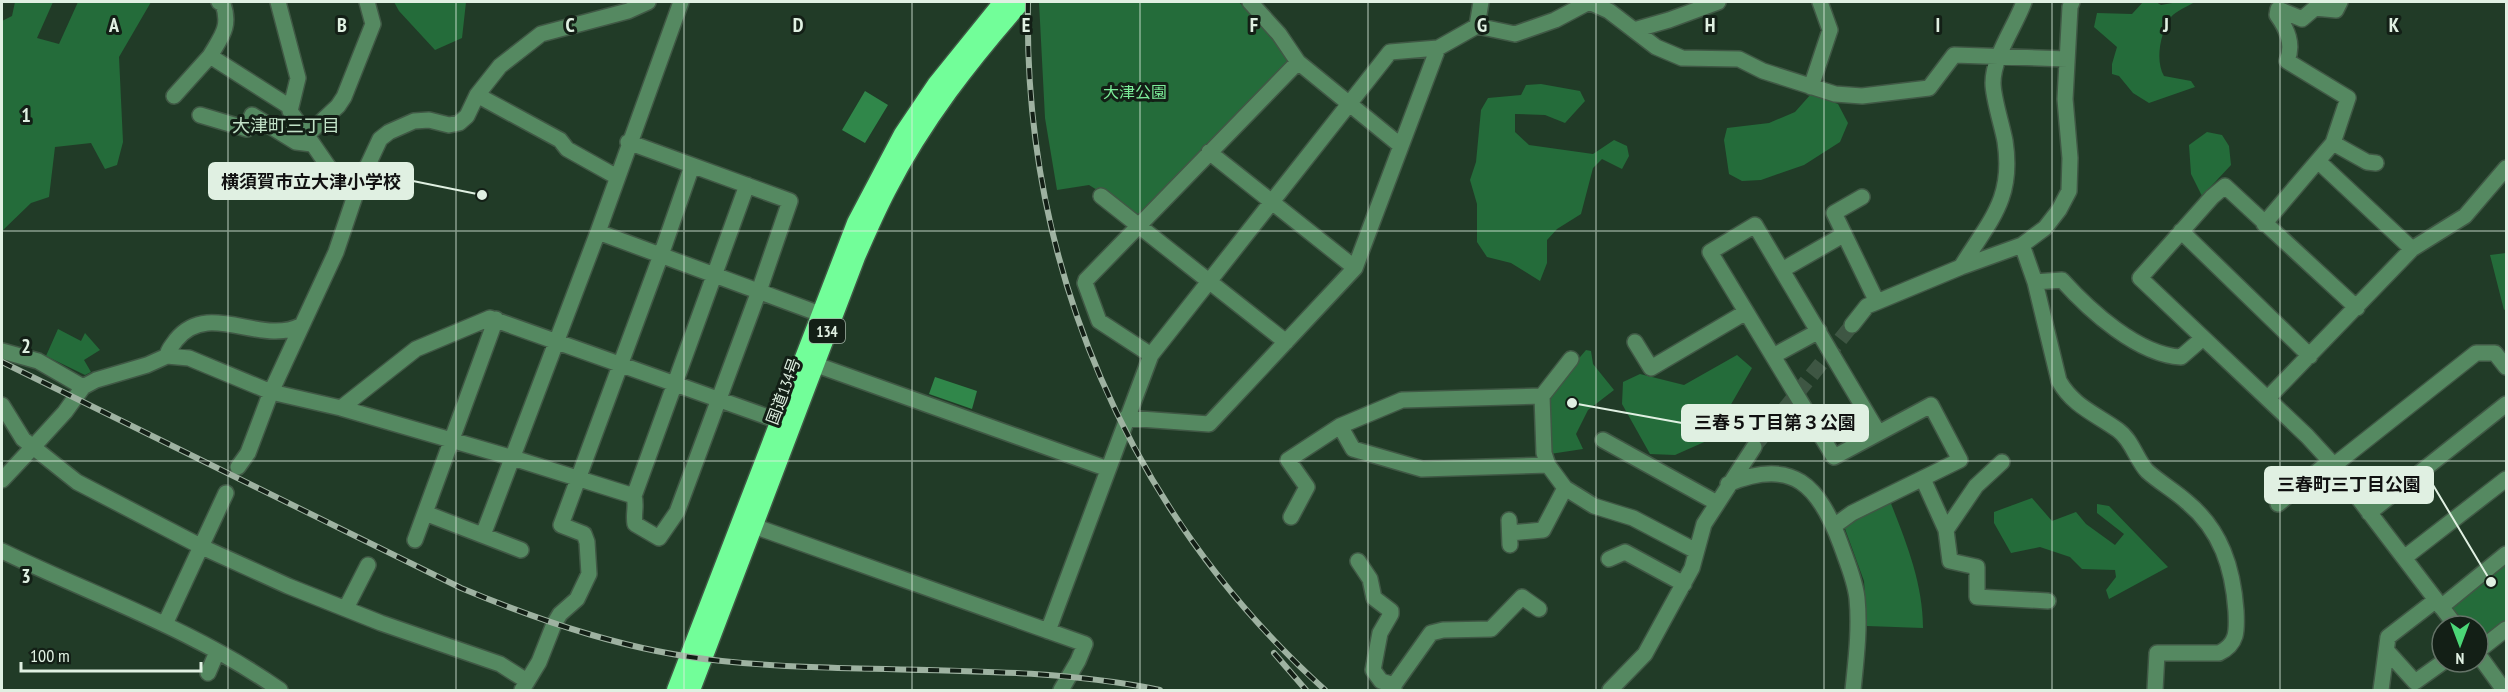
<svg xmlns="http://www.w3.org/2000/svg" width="2508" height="692" viewBox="0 0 2508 692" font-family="'PT Sans Narrow','Noto Sans JP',sans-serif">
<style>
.green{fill:#246c3a}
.water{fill:#30874a}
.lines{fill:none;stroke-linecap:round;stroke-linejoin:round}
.minor-tunnel{stroke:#3e5643;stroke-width:15;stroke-dasharray:15 8;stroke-linecap:butt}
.minor-casing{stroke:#405845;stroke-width:18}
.highway-casing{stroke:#405845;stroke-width:21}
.minor{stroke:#558961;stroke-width:15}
.highway{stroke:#72fe99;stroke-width:18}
.rail-casing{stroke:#9eb2a1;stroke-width:6}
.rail{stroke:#131f16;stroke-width:4;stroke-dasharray:11;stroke-linecap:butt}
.grid{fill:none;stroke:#e0f0e2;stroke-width:1.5;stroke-opacity:0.55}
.labels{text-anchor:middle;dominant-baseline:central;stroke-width:6;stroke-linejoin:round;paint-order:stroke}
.shield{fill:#131f16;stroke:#a2b1a5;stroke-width:1.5}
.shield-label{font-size:15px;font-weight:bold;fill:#e0f0e2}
.park-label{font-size:16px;fill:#7cec99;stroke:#131f16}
.street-label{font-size:16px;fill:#e0f0e2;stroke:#131f16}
.neighbourhood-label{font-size:18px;fill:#c2e2c8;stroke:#131f16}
.grid-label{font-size:20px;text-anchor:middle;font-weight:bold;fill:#e0f0e2;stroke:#131f16;stroke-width:6;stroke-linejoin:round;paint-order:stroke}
.leader{fill:none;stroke:#e0f0e2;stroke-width:2}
.callout-dot{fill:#e0f0e2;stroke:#131f16;stroke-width:2}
.callout{fill:#e0f0e2;stroke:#e0f0e2;stroke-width:2}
.callout-label{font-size:18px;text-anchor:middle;font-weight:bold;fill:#111}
</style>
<rect width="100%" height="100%" fill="#213b27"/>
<path class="green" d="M 15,2 L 53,2 L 37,38 L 59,44 L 78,2 L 151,2 L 119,57 L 123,142 L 117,165 L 105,169 L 91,143 L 55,147 L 49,197 L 31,203 L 2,231 L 2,21 L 12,16 Z
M 394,2 L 466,2 L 462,38 L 435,50 L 399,11 Z
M 1039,2 L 1239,2 L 1295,64 L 1139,216 L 1089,185 L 1057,190 L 1045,118 Z
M 2143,2 L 2156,2 L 2161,5 L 2178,2 L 2195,2 C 2188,6 2176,11 2171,17 C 2160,33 2155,61 2164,76 L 2191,81 L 2195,87 L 2149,103 L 2133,93 L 2119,76 L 2112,74 L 2112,64 L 2117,47 L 2094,27 L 2097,13 L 2132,14 Z
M 1541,84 L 1580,91 L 1585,101 L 1565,123 L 1545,115 L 1515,114 L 1515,132 L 1529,145 L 1593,154 L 1614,140 L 1627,146 L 1629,156 L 1622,169 L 1602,159 L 1593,168 L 1581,214 L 1557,229 L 1547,240 L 1547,263 L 1540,281 L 1511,263 L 1487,257 L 1477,242 L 1477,204 L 1470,180 L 1476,162 L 1481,110 L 1488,98 L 1521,95 L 1526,85 Z
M 1811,94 L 1838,104 L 1848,123 L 1840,142 L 1804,165 L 1761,180 L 1742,181 L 1729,174 L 1724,140 L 1727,128 L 1769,123 L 1795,112 Z
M 2207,132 L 2222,135 L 2229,146 L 2231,165 L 2202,196 L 2191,174 L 2189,145 Z
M 2506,253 L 2506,309 L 2504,310 L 2490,255 Z
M 58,329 L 81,341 L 85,333 L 100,350 L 84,360 L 91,372 L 85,375 L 46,356 Z
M 1586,350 L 1591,351 L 1593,364 L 1614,390 L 1588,410 L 1576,434 L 1583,449 L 1550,454 L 1547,396 Z
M 1737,355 L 1752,368 L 1711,439 L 1675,455 L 1650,454 L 1622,404 L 1623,382 L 1640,374 L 1684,385 Z
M 2032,498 L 2052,521 L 2076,512 L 2086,524 L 2115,545 L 2124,534 L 2097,513 L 2097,504 L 2109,506 L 2168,567 L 2109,599 L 2106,590 L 2116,577 L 2115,570 L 2082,569 L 2070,557 L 2040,547 L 2011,553 L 1994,523 L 1994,512 Z
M 1890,501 C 1906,542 1923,583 1923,628 L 1867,626 L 1864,581 L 1844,526 Z
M 2506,558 L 2506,620 L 2478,642 L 2478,626 L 2461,626 L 2446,606 Z"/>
<path class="water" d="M 865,91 L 888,105 L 865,143 L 842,130 Z
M 935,377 L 977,391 L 972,409 L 929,394 Z"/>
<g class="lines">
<path class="minor-tunnel" d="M 1754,447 L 1852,325"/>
<g class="minor-casing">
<path id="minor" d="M 219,2 L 223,4 C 231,27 221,37 210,56 L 290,107
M 278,2 L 298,78 L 290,111 L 330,169 L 341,177 L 359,184
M 1250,2 L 1279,34 L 1298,62 L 1401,146
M 1477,26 L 1481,2
M 1634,30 L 1669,20 L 1718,2
M 1811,87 L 1830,30 L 1820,2
M 477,95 L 560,140 L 567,149 L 617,177
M 174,96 L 210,56
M 200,115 L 247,129 L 252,115 L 296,142 L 312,144
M 308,134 L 338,106 L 344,97 L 373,24 L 367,2
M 628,142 L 790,201 L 759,291 L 677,512 L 659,538 L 635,524 C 633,514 637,506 634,496 L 747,185
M 2333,143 L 2367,162 L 2376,163
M 1209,152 L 1355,268
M 2319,162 L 2412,249
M 1101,196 L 1286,342
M 1862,197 L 1834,213 L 1877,302
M 2264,224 L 2333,143 L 2348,98 L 2287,61 C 2294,44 2287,29 2277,15 L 2278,9 L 2302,19 L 2315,8 L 2336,10 L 2340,2
M 2181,231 L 2310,356
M 598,232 L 820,314
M 2022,245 L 2035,282 L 2059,381 C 2073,406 2096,414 2118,430 C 2132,440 2136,459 2147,471 C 2159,482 2175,491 2187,502 C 2221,530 2233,568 2236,611 C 2237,630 2238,644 2219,653 L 2157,653 L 2155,690
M 1961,267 C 1990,220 2014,199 2005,141 C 2002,125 1993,98 1993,83 C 1993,56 2015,27 2024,2
M 1782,270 L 1843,235
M 2035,282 L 2062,280 C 2089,310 2138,355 2181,357 L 2203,338
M 2357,308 L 2225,186 L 2212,197 L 2140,278 L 2307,436 L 2330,461 L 2456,626
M 1852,325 L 1867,306 L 1877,302 L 1961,267 L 2022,245 L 2045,228 L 2059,210 L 2069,191 L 2070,158 L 2065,99 L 2070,7 L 2072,2
M 1635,342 L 1651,368 L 1746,312
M 2,351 L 38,361 L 83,387
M 1151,355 L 1099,321 L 1085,283 L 1086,280 L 1298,62
M 167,356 C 168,349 172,346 176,340 C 209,299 261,347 302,325
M 1773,356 L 1819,331
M 1571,359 L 1542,396 L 1544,453 L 1548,465 L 1565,488 L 1594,506 L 1633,518 L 1696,551
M 814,364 L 1108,469
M 2268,398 L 2412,249 L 2465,216 L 2506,168
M 2,405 L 23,439 L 33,447 L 2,480
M 341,408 L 416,349 L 490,318 L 779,421
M 1126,418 L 1209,424 L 1355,268 L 1438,48
M 1340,426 L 1353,449 L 1422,469 L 1548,465
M 1603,440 L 1717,503
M 2333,466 L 2476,353 L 2495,353 L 2506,367
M 238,467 L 248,453 L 271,392 L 336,252 L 359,184 L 380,139 L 389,132 L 414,121 L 429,120 L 449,125 L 459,123 L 467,116 L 477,95 L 500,66 L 541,34 L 628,11 L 648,2
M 1923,479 L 1946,530 L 1950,561 L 1977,567 L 1977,597 L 2048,601
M 1728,484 C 1793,457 1819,485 1841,545 C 1847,562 1855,580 1857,598 C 1860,629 1856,660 1853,690
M 2278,504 L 2330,461
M 425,513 L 521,550
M 2369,513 L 2506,404
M 1291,517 L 1307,487 L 1288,460 L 1340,426 L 1402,400 L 1542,396
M 1509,520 L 1510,545
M 745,523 L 1085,644 L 1078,661 L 1061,690
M 1834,526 L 1852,513 L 1960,460 L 1931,405 L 1834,457 L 1710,252 L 1755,225 L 1878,432
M 1946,530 L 1976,486 L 2002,462
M 1510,533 L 1543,530 L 1565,488
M 483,535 L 598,232 L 681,2
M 415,540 L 496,319
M 2,551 C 95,596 195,630 280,690
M 2404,558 L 2506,479
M 1609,559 L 1625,552 L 1684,584
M 1358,561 L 1370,579 L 1374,598 L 1391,611 L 1391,614 L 1380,633 L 1373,670 L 1381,681 L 1394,685
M 2441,607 L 2506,554
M 346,608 L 368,565
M 165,624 L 226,493
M 1048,631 L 1151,355 L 1390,52 L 1438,48 L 1477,26 L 1515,34 L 1555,20 L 1589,2 L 1609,11 L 1656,47 L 1682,58 L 1739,59 L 1763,71 L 1835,94 L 1862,96 L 1929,88 L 1954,55 L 2067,59
M 2387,651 L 2415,682 L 2443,662
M 2478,651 L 2506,629
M 2478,654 L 2504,690
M 208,673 L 217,652
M 527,681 L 500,664 L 381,623 L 288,586 L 202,547 L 77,482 L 33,447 L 65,412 L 83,387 L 96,380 L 147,365 L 167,356 L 189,358 L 271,392 L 341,408 L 513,458 L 634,496
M 522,690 L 539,662 L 554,624 L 560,614 L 577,599 L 589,574 L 587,542 L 584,534 L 561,525 L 661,255 L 692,166
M 1394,690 L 1394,685 L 1431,633 L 1443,630 L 1491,629 L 1522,597 L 1539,609
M 1610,690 L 1645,654 L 1692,568 L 1704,524 L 1754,447
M 2381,690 L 2388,637 L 2436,600"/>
</g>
<g class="highway-casing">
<path id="highway" d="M 676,690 L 856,223 L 903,134 L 936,85 L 1003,2
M 691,690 L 856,257 C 866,234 876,211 887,190 C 923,120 970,60 1021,2"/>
</g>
<use href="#minor" class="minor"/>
<use href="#highway" class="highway"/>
<g class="rail-casing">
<path id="rail" d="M 1028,2 C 1023,266 1129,513 1325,690
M 2,362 L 461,588 C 545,623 632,652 722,661 C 868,676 1017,661 1160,690
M 1274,653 L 1306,690"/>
</g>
<use href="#rail" class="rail"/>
</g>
<path class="grid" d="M 228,2 L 228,690M 456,2 L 456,690M 684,2 L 684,690M 912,2 L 912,690M 1140,2 L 1140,690M 1368,2 L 1368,690M 1596,2 L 1596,690M 1824,2 L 1824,690M 2052,2 L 2052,690M 2280,2 L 2280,690M 2,231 L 2506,231M 2,461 L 2506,461"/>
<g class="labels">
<rect class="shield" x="809" y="319" width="36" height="24" rx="4.5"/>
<g class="shield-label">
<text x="827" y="331">134</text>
</g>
<g class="park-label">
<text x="1135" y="92">大津公園</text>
</g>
<g class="street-label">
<text transform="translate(783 391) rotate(-70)">国道134号</text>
</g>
<g class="neighbourhood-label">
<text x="286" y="125">大津町三丁目</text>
</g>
</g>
<g class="grid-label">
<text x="114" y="32">A</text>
<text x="342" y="32">B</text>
<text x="570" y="32">C</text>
<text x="798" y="32">D</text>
<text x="1026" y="32">E</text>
<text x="1254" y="32">F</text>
<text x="1482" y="32">G</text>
<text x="1710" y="32">H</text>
<text x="1938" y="32">I</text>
<text x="2166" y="32">J</text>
<text x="2394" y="32">K</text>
<text x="26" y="122">1</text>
<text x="26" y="353">2</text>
<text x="26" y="583">3</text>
</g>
<path class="leader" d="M482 195L413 181M1572 403L1682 423M2491 582L2433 485"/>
<g class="callout-dot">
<circle cx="482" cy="195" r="6"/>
<circle cx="1572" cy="403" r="6"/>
<circle cx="2491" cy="582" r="6"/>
</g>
<g class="callout">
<rect x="209" y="163" width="204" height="36" rx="6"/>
<rect x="1682" y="405" width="186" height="36" rx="6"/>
<rect x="2265" y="467" width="168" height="36" rx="6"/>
</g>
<g class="callout-label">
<text x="311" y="188">横須賀市立大津小学校</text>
<text x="1775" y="429">三春５丁目第３公園</text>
<text x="2349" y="491">三春町三丁目公園</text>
</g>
<rect width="2508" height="692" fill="none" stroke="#e0f0e2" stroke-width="6"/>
<g transform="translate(2460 644) rotate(180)"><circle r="28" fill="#131f16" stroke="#657368" stroke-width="1.5"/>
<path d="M0-4.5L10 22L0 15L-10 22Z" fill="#4bd677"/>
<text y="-9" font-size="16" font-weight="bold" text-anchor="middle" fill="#e0f0e2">N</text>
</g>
<path d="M21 662v9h180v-9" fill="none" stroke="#e0f0e2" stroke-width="3"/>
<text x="30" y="662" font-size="18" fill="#e0f0e2" stroke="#131f16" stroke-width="4.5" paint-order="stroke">100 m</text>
</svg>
